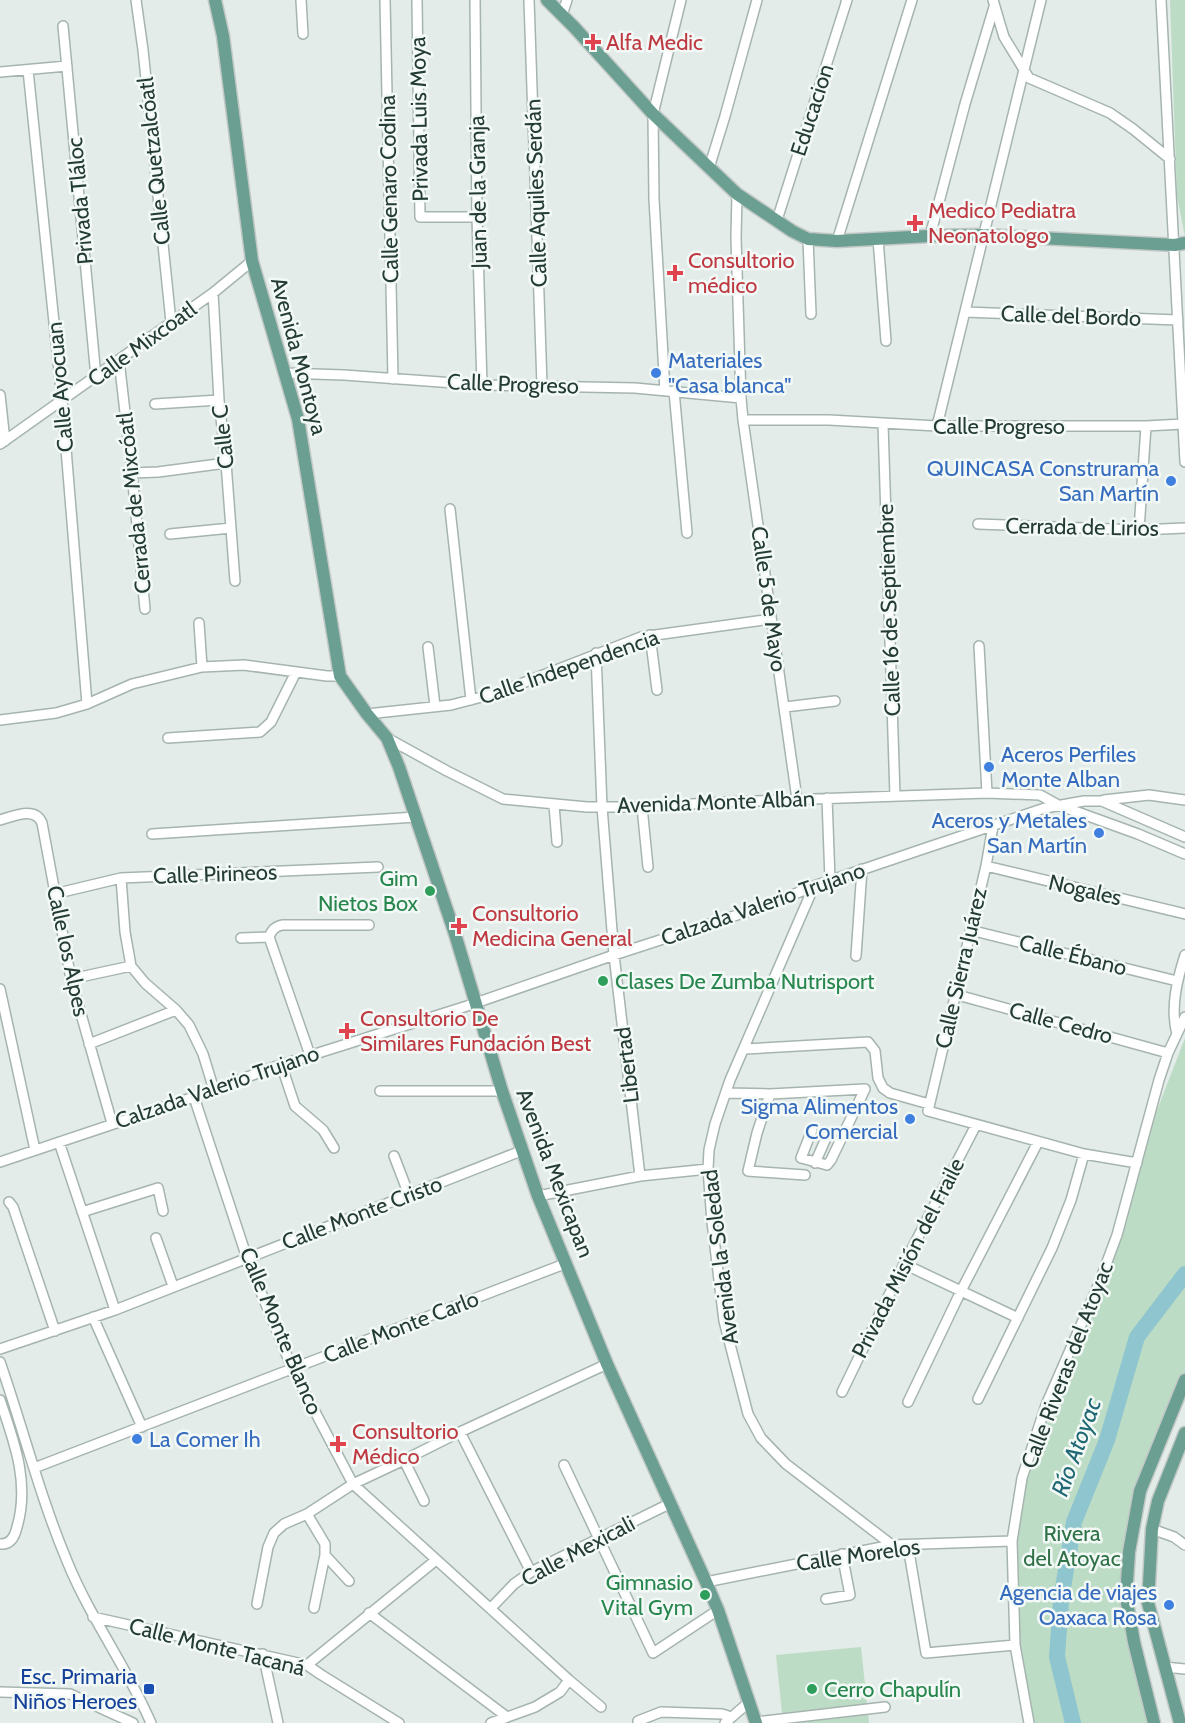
<svg xmlns="http://www.w3.org/2000/svg" width="1185" height="1723" viewBox="0 0 1185 1723" font-family="Cabin,sans-serif">
<style>
.green{fill:#bddcc5}
.lines{fill:none;stroke-linecap:round;stroke-linejoin:round}
.river{stroke:#8ec5ce;stroke-width:16}
.minor-casing{stroke:#a6b4af;stroke-width:12}
.major-casing{stroke:#c2c8c6;stroke-width:15}
.minor{stroke:#fff;stroke-width:9}
.major{stroke:#6a9f91;stroke-width:12}
.health-dot{fill:#e0444e;stroke:#f3f9f6;stroke-width:2}
.shop-dot{fill:#3f7fe0;stroke:#f3f9f6;stroke-width:2}
.leisure-dot{fill:#2e9e5b;stroke:#f3f9f6;stroke-width:2}
.transit-dot{fill:#1a4fb4;stroke:#f3f9f6;stroke-width:2}
.labels{text-anchor:middle;dominant-baseline:central;stroke-width:5;stroke-linejoin:round;paint-order:stroke}
.health-label{font-size:22px;fill:#be3a42;stroke:#f3f9f6;text-anchor:start}
.street-label{font-size:22px;fill:#243c35;stroke:#f3f9f6}
.shop-label{font-size:22px;fill:#366cbe;stroke:#f3f9f6;text-anchor:end}
.leisure-label{font-size:22px;fill:#27864d;stroke:#f3f9f6;text-anchor:end}
.park-label{font-size:22px;fill:#307148;stroke:#f3f9f6}
.transit-label{font-size:22px;fill:#164399;stroke:#f3f9f6;text-anchor:end}
.water-label{font-size:24px;font-style:italic;fill:#216875;stroke:#f3f9f6}
</style>
<rect width="100%" height="100%" fill="#e3ece8"/>
<path class="green" d="M 1170,0 L 1185,0 L 1185,237 L 1177,196 Z
M 1185,1038 L 1185,1380 L 1140,1491 L 1126,1597 L 1155,1723 L 1029,1723 L 1015,1645 L 1012,1541 L 1035,1434 L 1098,1286 L 1137,1162 Z
M 861,1647 L 869,1723 L 783,1723 L 776,1655 Z"/>
<g class="lines">
<path class="river" d="M 1073,1723 L 1057,1657 L 1061,1600 L 1074,1522 L 1107,1440 L 1137,1337 L 1185,1274"/>
<g class="minor-casing">
<path id="minor" d="M 136,0 L 143,50 L 171,322
M 301,0 L 303,34
M 385,0 L 393,379
M 417,0 L 420,217 L 477,217
M 475,0 L 477,217 L 482,385
M 529,0 L 542,385
M 993,0 L 1004,37 L 1029,78 L 1110,113 L 1133,129 L 1170,159
M 1161,0 L 1185,462
M 562,15 L 567,0
M 63,26 L 96,377
M 28,70 L 62,400 L 87,704
M 0,72 L 67,66
M 709,168 L 725,116 L 757,0
M 737,194 L 736,238 L 741,398 L 743,420 L 797,799
M 777,220 L 847,0 L 846,0
M 930,236 L 965,104 L 994,7
M 808,239 L 811,314
M 878,239 L 886,341
M 837,241 L 912,0
M 213,293 L 219,400 L 226,463 L 235,581
M 965,312 L 1178,320
M 119,360 L 132,473 L 145,609
M 284,373 L 344,375 L 482,385 L 635,388 L 741,398
M 665,391 L 654,199 L 653,114 L 681,0
M 674,391 L 687,533
M 0,395 L 5,441
M 155,404 L 219,400
M 743,420 L 829,420 L 937,426 L 1146,426 L 1183,424
M 883,424 L 895,796
M 937,426 L 1041,0
M 0,444 L 213,293 L 252,261
M 132,473 L 158,472 L 226,463
M 450,509 L 471,700
M 978,524 L 1139,530 L 1185,528
M 1139,530 L 1146,426
M 170,534 L 231,528
M 199,623 L 202,667
M 650,635 L 657,690
M 979,646 L 987,793
M 428,647 L 435,706
M 596,653 L 602,807 L 614,955 L 640,1176
M 785,707 L 835,701
M 367,714 L 451,705 L 497,693 L 641,637 L 771,619
M 0,720 L 56,713 L 87,704 L 132,684 L 202,667 L 244,665 L 327,676 L 340,676
M 168,738 L 260,732 L 271,722 L 296,672
M 387,738 L 447,771 L 503,799 L 587,807 L 642,807 L 725,802 L 987,793 L 1040,795 L 1058,805 L 1138,834 L 1185,854
M 827,798 L 830,880
M 1104,800 L 1149,795 L 1185,800
M 554,805 L 557,842
M 642,807 L 648,867
M 0,820 C 14,816 35,806 42,823 L 71,979 L 112,1123
M 993,826 L 986,866 L 928,1111 L 1084,1154 L 1137,1163
M 152,834 L 416,817
M 986,866 L 1185,914
M 121,878 L 125,932 L 131,966 L 145,983 L 176,1010 L 189,1025 L 203,1054 L 214,1090
M 814,886 L 730,1080 L 715,1124 L 709,1150 L 708,1169 L 712,1222 L 724,1321 L 748,1414 L 761,1438 L 786,1464 L 892,1545
M 54,894 L 121,878 L 378,867
M 970,930 L 1177,981
M 269,937 L 310,1055
M 269,937 C 272,930 274,927 282,925 L 369,925
M 241,938 L 269,937
M 856,956 L 862,869
M 71,979 L 131,966
M 0,989 L 35,1150
M 954,994 L 1168,1053
M 1177,1034 C 1170,1008 1177,980 1185,955
M 89,1044 L 176,1010
M 745,1049 L 868,1042 L 875,1051 L 878,1078 L 883,1088 L 890,1093 L 929,1104
M 281,1064 L 295,1106 L 323,1130 L 334,1148
M 380,1091 L 502,1091
M 726,1093 L 770,1094 L 865,1089 L 831,1160 L 827,1165 L 801,1158 L 812,1130
M 770,1094 L 757,1133 L 748,1171 L 805,1175
M 194,1097 L 247,1258 L 292,1368 L 353,1484 L 569,1680 L 601,1707
M 59,1142 L 115,1310
M 394,1156 L 409,1195
M 0,1162 L 194,1097 L 274,1067 L 467,1006 L 614,955 L 768,905 L 814,886 L 914,852 L 1045,808 L 1084,801 L 1102,801 L 1185,837
M 815,1163 L 827,1136
M 538,1196 L 640,1176 L 708,1169
M 9,1202 L 13,1207 L 55,1331
M 82,1212 L 158,1188 L 163,1211
M 156,1238 L 173,1286
M 904,1264 L 1018,1318
M 93,1317 L 142,1427
M 0,1349 L 115,1310 L 521,1151
M 0,1362 C 23,1428 40,1497 67,1561 C 90,1618 127,1667 151,1723
M 842,1392 L 904,1264 L 976,1125
M 978,1399 L 1052,1248 L 1071,1200 L 1084,1154
M 0,1400 C 14,1441 30,1483 17,1527 C 15,1536 11,1545 0,1544
M 908,1402 L 961,1291 L 1038,1142
M 460,1432 L 531,1572
M 404,1460 L 424,1501
M 564,1465 L 653,1653 L 718,1610
M 34,1468 L 567,1263
M 307,1514 L 325,1544 L 325,1555 L 314,1608
M 1152,1529 L 1174,1537 L 1185,1545
M 908,1546 L 926,1653 L 1015,1645
M 325,1555 L 349,1581
M 706,1582 L 892,1545 L 1012,1541
M 826,1599 L 850,1595 L 842,1554
M 257,1604 L 268,1547 L 274,1533 L 284,1524 L 307,1514 L 353,1484 L 404,1460 L 460,1432 L 607,1364
M 491,1608 L 514,1584 L 531,1572 L 671,1503
M 369,1613 L 507,1717
M 93,1617 L 307,1665 L 320,1674 L 399,1723
M 263,1654 L 278,1723
M 307,1665 L 436,1560
M 1164,1667 L 1185,1669
M 0,1692 L 70,1694 L 133,1723
M 638,1721 L 661,1712 L 722,1714 L 731,1717
M 755,1722 L 885,1707
M 491,1723 L 535,1707 L 560,1692 L 569,1680
M 725,1723 L 748,1703
M 1029,1723 L 1015,1645 L 1012,1541 L 1022,1478 L 1046,1405 L 1098,1286 L 1117,1235 L 1159,1080 L 1168,1053 L 1185,1017"/>
</g>
<g class="major-casing">
<path id="major" d="M 215,0 L 223,36 L 252,261 L 298,419 L 340,676 L 367,714 L 387,738 L 399,767 L 455,934 L 502,1091 L 538,1196 L 607,1364 L 706,1582 L 718,1610 L 756,1723
M 547,0 L 574,27 L 653,114 L 737,194 L 792,231 L 808,239 L 837,241 L 930,236 L 983,235 L 1175,245 L 1185,243
M 1154,1723 L 1134,1642 L 1126,1597 L 1129,1552 L 1140,1491 L 1185,1380
M 1180,1723 L 1148,1603 L 1152,1529 L 1158,1501 L 1185,1433"/>
</g>
<use href="#minor" class="minor"/>
<use href="#major" class="major"/>
</g>
<g class="health-dot">
<path d="M590 33h6v6h6v6h-6v6h-6v-6h-6v-6h6z"/>
<path d="M912 214h6v6h6v6h-6v6h-6v-6h-6v-6h6z"/>
<path d="M672 264h6v6h6v6h-6v6h-6v-6h-6v-6h6z"/>
<path d="M456 917h6v6h6v6h-6v6h-6v-6h-6v-6h6z"/>
<path d="M344 1022h6v6h6v6h-6v6h-6v-6h-6v-6h6z"/>
<path d="M335 1435h6v6h6v6h-6v6h-6v-6h-6v-6h6z"/>
</g>
<g class="shop-dot">
<circle cx="656" cy="373" r="6"/>
<circle cx="1171" cy="481" r="6"/>
<circle cx="989" cy="767" r="6"/>
<circle cx="1099" cy="833" r="6"/>
<circle cx="910" cy="1119" r="6"/>
<circle cx="137" cy="1439" r="6"/>
<circle cx="1169" cy="1605" r="6"/>
</g>
<g class="leisure-dot">
<circle cx="430" cy="891" r="6"/>
<circle cx="603" cy="981" r="6"/>
<circle cx="705" cy="1595" r="6"/>
<circle cx="812" cy="1689" r="6"/>
</g>
<rect class="transit-dot" x="143" y="1683" width="12" height="12" rx="3"/>
<g class="labels">
<g class="health-label">
<text x="606" y="42">Alfa Medic</text>
<text x="928" y="210">Medico Pediatra<tspan x="928" dy="25">Neonatologo</tspan></text>
<text x="688" y="260">Consultorio<tspan x="688" dy="25">médico</tspan></text>
<text x="472" y="913">Consultorio<tspan x="472" dy="25">Medicina General</tspan></text>
<text x="360" y="1018">Consultorio De<tspan x="360" dy="25">Similares Fundación Best</tspan></text>
<text x="352" y="1431">Consultorio<tspan x="352" dy="25">Médico</tspan></text>
</g>
<g class="street-label">
<text transform="translate(812 110) rotate(-72)">Educacion</text>
<text transform="translate(419 119) rotate(-91)">Privada Luis Moya</text>
<text transform="translate(154 161) rotate(-96)">Calle Quetzalcóatl</text>
<text transform="translate(389 189) rotate(-91)">Calle Genaro Codina</text>
<text transform="translate(478 192) rotate(-91)">Juan de la Granja</text>
<text transform="translate(536 193) rotate(-92)">Calle Aquiles Serdán</text>
<text transform="translate(80 201) rotate(-95)">Privada Tláloc</text>
<text transform="translate(1071 316) rotate(2)">Calle del Bordo</text>
<text transform="translate(142 344) rotate(-36)">Calle Mixcoatl</text>
<text transform="translate(299 356) rotate(75)">Avenida Montoya</text>
<text transform="translate(513 384) rotate(2)">Calle Progreso</text>
<text transform="translate(60 387) rotate(-95)">Calle Ayocuan</text>
<text x="999" y="426">Calle Progreso</text>
<text transform="translate(223 437) rotate(-96)">Calle C</text>
<text transform="translate(134 503) rotate(-96)">Cerrada de Mixcóatl</text>
<text transform="translate(1082 527) rotate(1)">Cerrada de Lirios</text>
<text transform="translate(769 599) rotate(82)">Calle 5 de Mayo</text>
<text transform="translate(889 610) rotate(-92)">Calle 16 de Septiembre</text>
<text transform="translate(569 667) rotate(-19)">Calle Independencia</text>
<text transform="translate(716 802) rotate(-2)">Avenida Monte Albán</text>
<text transform="translate(215 874) rotate(-2)">Calle Pirineos</text>
<text transform="translate(1085 890) rotate(13)">Nogales</text>
<text transform="translate(763 904) rotate(-19)">Calzada Valerio Trujano</text>
<text transform="translate(68 951) rotate(78)">Calle los Alpes</text>
<text transform="translate(1073 955) rotate(14)">Calle Ébano</text>
<text transform="translate(961 968) rotate(-77)">Calle Sierra Juárez</text>
<text transform="translate(1061 1023) rotate(15)">Calle Cedro</text>
<text transform="translate(627 1065) rotate(-97)">Libertad</text>
<text transform="translate(217 1087) rotate(-19)">Calzada Valerio Trujano</text>
<text transform="translate(555 1173) rotate(69)">Avenida Mexicapan</text>
<text transform="translate(362 1213) rotate(-21)">Calle Monte Cristo</text>
<text transform="translate(720 1257) rotate(-97)">Avenida la Soledad</text>
<text transform="translate(908 1258) rotate(-63)">Privada Misión del Fraile</text>
<text transform="translate(401 1327) rotate(-21)">Calle Monte Carlo</text>
<text transform="translate(281 1331) rotate(67)">Calle Monte Blanco</text>
<text transform="translate(1067 1365) rotate(-69)">Calle Riveras del Atoyac</text>
<text transform="translate(578 1551) rotate(-28)">Calle Mexicali</text>
<text transform="translate(858 1555) rotate(-8)">Calle Morelos</text>
<text transform="translate(217 1647) rotate(14)">Calle Monte Tacaná</text>
</g>
<g class="shop-label">
<text x="668" y="360" text-anchor="start">Materiales<tspan x="668" dy="25">"Casa blanca"</tspan></text>
<text x="1159" y="468">QUINCASA Construrama<tspan x="1159" dy="25">San Martín</tspan></text>
<text x="1001" y="754" text-anchor="start">Aceros Perfiles<tspan x="1001" dy="25">Monte Alban</tspan></text>
<text x="1087" y="820">Aceros y Metales<tspan x="1087" dy="25">San Martín</tspan></text>
<text x="898" y="1106">Sigma Alimentos<tspan x="898" dy="25">Comercial</tspan></text>
<text x="149" y="1439" text-anchor="start">La Comer Ih</text>
<text x="1157" y="1592">Agencia de viajes<tspan x="1157" dy="25">Oaxaca Rosa</tspan></text>
</g>
<g class="leisure-label">
<text x="418" y="878">Gim<tspan x="418" dy="25">Nietos Box</tspan></text>
<text x="615" y="981" text-anchor="start">Clases De Zumba Nutrisport</text>
<text x="693" y="1582">Gimnasio<tspan x="693" dy="25">Vital Gym</tspan></text>
<text x="824" y="1689" text-anchor="start">Cerro Chapulín</text>
</g>
<g class="park-label">
<text x="1072" y="1533">Rivera<tspan x="1072" dy="25">del Atoyac</tspan></text>
</g>
<g class="transit-label">
<text x="137" y="1676">Esc. Primaria<tspan x="137" dy="25">Niños Heroes</tspan></text>
</g>
<g class="water-label">
<text transform="translate(1076 1447) rotate(-70)">Río Atoyac</text>
</g>
</g>
</svg>
